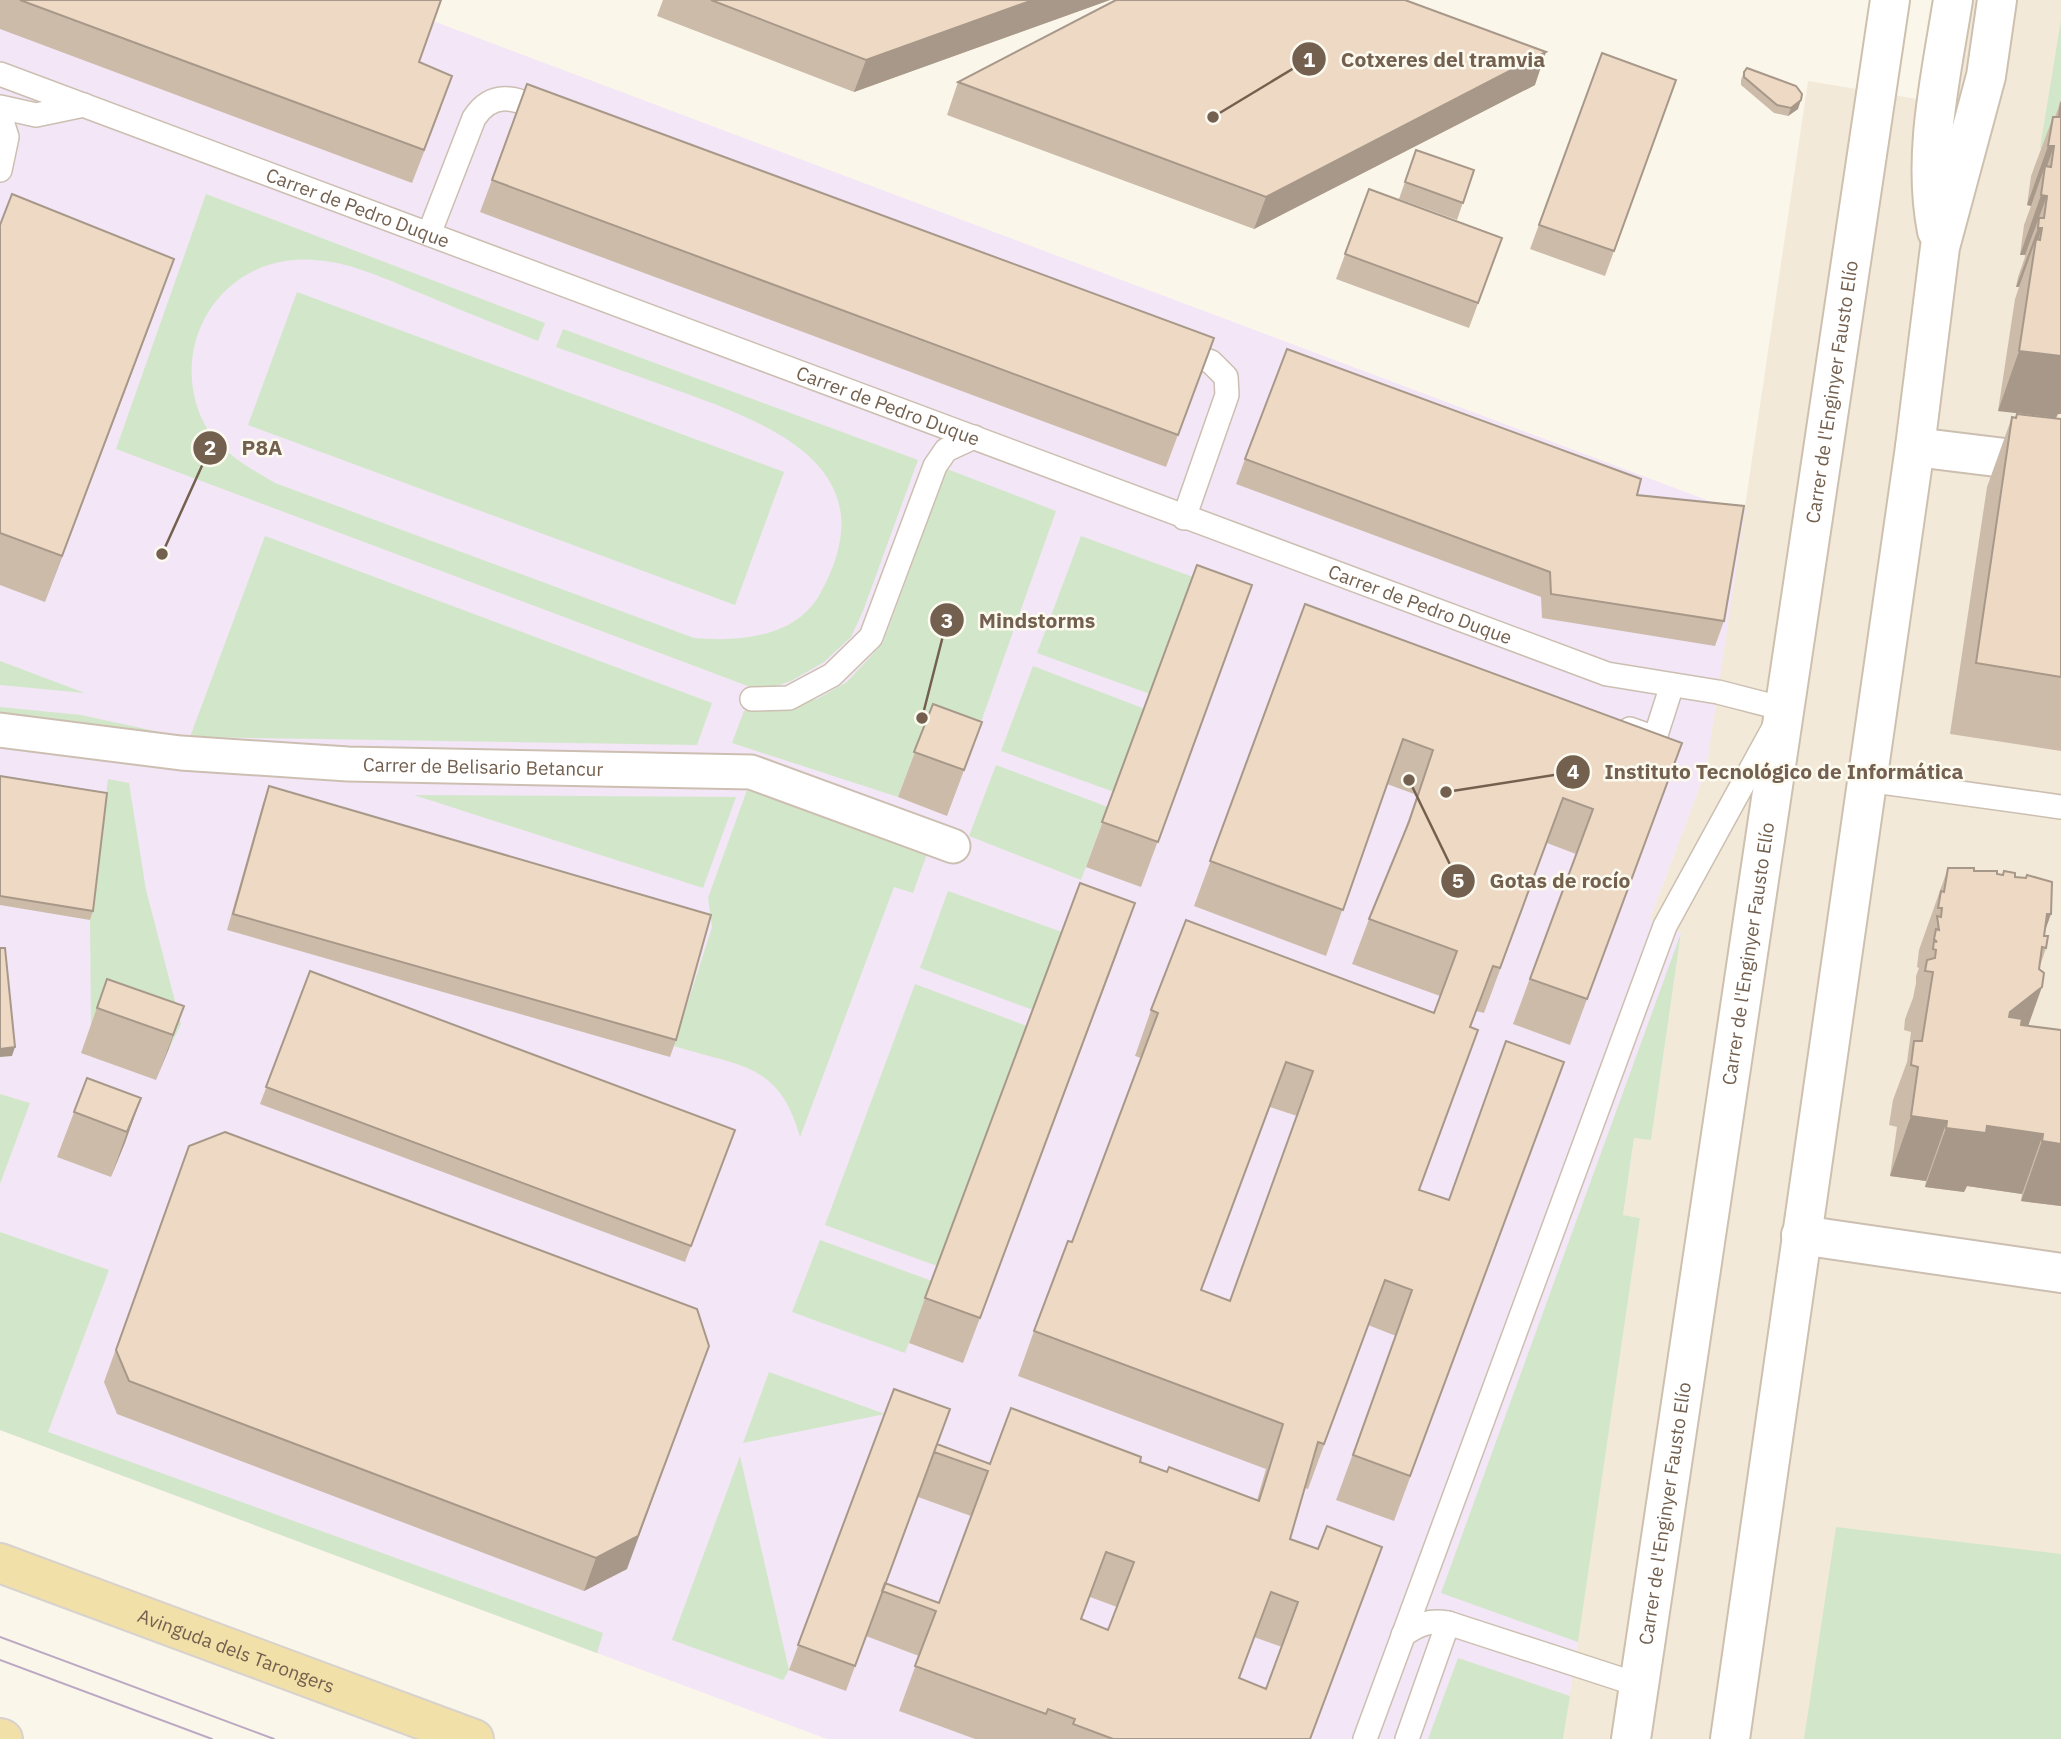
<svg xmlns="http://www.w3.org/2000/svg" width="2061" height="1739" viewBox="0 0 2061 1739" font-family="'IBM Plex Sans',sans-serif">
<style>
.residential{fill:#f2e9d9}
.education{fill:#f3e6f7}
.green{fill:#d2e7c9}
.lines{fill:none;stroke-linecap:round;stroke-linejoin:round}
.service-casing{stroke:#ccbfb1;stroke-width:26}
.pedestrian-casing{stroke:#ccbfb1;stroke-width:37}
.minor-casing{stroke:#ccbfb1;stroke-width:42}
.secondary-casing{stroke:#cec0ae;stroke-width:42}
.primary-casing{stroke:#d8d2ce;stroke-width:42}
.service{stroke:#fff;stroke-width:23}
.pedestrian{stroke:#fff;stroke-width:33}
.minor{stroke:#fff;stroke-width:38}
.secondary{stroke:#fff;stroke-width:38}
.primary{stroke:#f2e0a9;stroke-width:38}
.tram{stroke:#bba9c4;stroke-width:2}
.wall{fill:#cdbba9;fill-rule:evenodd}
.shaded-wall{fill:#a79889}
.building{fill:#eed9c4;stroke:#a79889;stroke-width:2;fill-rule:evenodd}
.labels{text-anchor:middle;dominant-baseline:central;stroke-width:5;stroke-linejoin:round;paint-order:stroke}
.street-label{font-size:19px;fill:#73604f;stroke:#fdfaf0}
.leader{fill:none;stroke:#73604f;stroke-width:2.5}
.callout-dot{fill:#73604f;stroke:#fdfaf0;stroke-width:2.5}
.mark-label{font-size:21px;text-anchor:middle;font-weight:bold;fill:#fff}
.callout-label{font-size:21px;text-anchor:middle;font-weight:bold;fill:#73604f;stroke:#fdfaf0;stroke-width:5;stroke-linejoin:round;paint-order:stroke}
</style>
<rect width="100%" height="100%" fill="#fbf6ea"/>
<path class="residential" d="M 1947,0 L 2061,0 L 2061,1739 L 1563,1739 L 1640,1218 L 1623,1215 L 1634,1138 L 1651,1139 L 1681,933 L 1650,919 L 1706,770 L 1808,81 L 1923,100 Z"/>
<path class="education" d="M 0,0 L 377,0 L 1728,508 L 1745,510 L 1706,770 L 1650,919 L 1681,933 L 1651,1140 L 1634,1138 L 1623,1215 L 1640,1218 L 1563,1739 L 827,1739 L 0,1430 Z"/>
<path class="green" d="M 2061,20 L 2061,150 L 2040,148 Z
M 206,194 L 545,323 L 538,341 C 500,326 463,311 425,295 C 382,278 341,256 293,260 C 216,267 171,346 201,417 C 215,449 246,466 275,483 L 694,638 C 739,642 797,638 821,592 C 888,470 776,426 682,392 C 640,377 598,362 556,347 L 563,329 L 918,460 L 863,611 L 851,637 L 824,662 L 791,681 L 761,691 L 116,449 Z
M 297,292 L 784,472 L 735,605 L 248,425 Z
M 947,469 L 1056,511 L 965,767 L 916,749 L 898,797 L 732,743 L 744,711 L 817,699 L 847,682 L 883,643 Z
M 265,536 L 712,703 L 697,745 L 190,737 Z
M 1081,536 L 1193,577 L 1150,694 L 1037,653 Z
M 0,661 L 85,693 L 0,685 Z
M 1033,666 L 1145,709 L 1114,792 L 1001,751 Z
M 0,707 L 81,715 L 178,736 L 0,716 Z
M 996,765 L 1108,807 L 1081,880 L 969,836 Z
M 108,779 L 129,783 L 146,890 L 181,1024 L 168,1051 L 91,1024 L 90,920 Z
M 747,790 L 927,854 L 913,893 L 894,887 L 800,1137 C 779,1062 740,1067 674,1046 L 712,927 L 708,898 Z
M 414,795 L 736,797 L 703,888 Z
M 948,891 L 1062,932 L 1033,1010 L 920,968 Z
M 1681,933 L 1651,1140 L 1634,1138 L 1623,1215 L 1640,1218 L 1578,1642 L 1441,1593 Z
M 915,984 L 1027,1026 L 937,1266 L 825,1225 Z
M 0,1094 L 30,1103 L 0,1184 Z
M 0,1232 L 109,1270 L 48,1432 L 603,1633 L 597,1653 L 0,1430 Z
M 820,1240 L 932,1281 L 905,1353 L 792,1312 Z
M 769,1372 L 885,1414 L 743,1443 Z
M 740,1456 L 789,1670 L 783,1680 L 672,1640 Z
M 1836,1527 L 2061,1554 L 2061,1739 L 1804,1739 Z
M 1458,1658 L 1570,1696 L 1563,1739 L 1428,1739 Z"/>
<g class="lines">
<g class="service-casing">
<g id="service">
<path id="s1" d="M 0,74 L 1607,674 L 1718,692 L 1784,709 L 1665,926 L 1365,1739"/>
<path d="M 0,107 L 36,115 L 84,105"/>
<path d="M 0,115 L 7,137 L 0,170"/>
<path d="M 429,234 L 474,118 C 495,86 520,101 549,112"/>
<path d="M 1177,349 L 1211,362 L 1226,377 L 1227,395 L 1184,518"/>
<path d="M 752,699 L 789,698 L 832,675 L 871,637 L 935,466 L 946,450 L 974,437"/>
<path d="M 1630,729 L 1655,738 L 1672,685"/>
<path d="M 1867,780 L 2061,807"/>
<path d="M 1403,1635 C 1419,1624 1429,1620 1448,1623 L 1639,1685"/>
<path d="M 1407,1739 L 1448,1623"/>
</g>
</g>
<g class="pedestrian-casing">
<g id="pedestrian">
<path id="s2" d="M 0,730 L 181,753 L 348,764 L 751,772 L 953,846"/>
</g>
</g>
<g class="minor-casing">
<path id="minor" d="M 1915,447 L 2061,465
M 1801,1235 L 2061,1273"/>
</g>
<g class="secondary-casing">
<g id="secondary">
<path d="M 1937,231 C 1922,155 1941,76 1953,0"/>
<path id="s3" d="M 1631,1739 L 1890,0"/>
<path d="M 1730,1739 L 1915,447 L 1940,247 L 1986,76 L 1997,0"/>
</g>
</g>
<g class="primary-casing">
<g id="primary">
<path id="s4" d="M 0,1563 L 474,1739"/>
<path d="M 0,1738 L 3,1739"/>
</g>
</g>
<use href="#service" class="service"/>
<use href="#pedestrian" class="pedestrian"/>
<use href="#minor" class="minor"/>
<use href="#secondary" class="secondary"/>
<use href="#primary" class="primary"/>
<path class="tram" d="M 0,1637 L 274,1739
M 0,1660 L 212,1739"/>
</g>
<path class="wall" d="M 0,0 L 441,0 L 419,62 L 441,108 L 412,183 L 0,29 Z
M 663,0 L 1110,0 L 854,92 L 657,16 Z
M 1602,53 L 1676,80 L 1605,276 L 1530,249 Z
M 1744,72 L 1798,109 L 1788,116 L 1774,113 L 1741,85 L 1741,80 Z
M 958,82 L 1535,85 L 1254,229 L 947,115 Z
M 2061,100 L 2061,414 L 1998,411 L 2015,299 L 2019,287 L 2016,287 L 2018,277 L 2025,257 L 2025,255 L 2020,255 L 2024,225 L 2031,206 L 2027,205 L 2031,176 L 2053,117 L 2055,117 Z
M 1416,150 L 1474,170 L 1457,220 L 1399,199 Z
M 492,180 L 1214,338 L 1166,467 L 480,212 Z
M 1369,189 L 1502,238 L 1469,328 L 1336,279 Z
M 0,225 L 174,259 L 45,602 L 0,585 Z
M 2017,414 L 2061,419 L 2061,751 L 1950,734 L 1987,487 L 2012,417 L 2015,417 Z
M 1245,459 L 1637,495 L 1724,621 L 1715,646 L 1542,618 L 1541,597 L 1236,484 Z
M 1197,565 L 1252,585 L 1141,887 L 1086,867 Z
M 1305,604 L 1682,743 L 1570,1045 L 1513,1024 L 1576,854 L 1547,843 L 1484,1013 L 1476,1011 L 1470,1027 L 1419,1190 L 1449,1200 L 1564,1062 L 1394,1521 L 1336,1500 L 1396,1336 L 1368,1325 L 1308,1489 L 1305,1488 L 1290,1539 L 1318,1549 L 1311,1739 L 975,1739 L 899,1711 L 919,1656 L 866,1636 L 846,1691 L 789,1670 L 894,1389 L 937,1444 L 990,1464 L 1140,1462 L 1167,1472 L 1257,1500 L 1266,1469 L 1018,1376 L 1034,1331 L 1072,1242 L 1141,1058 L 1135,1056 L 1151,1010 L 1434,1013 L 1440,996 L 1352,964 L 1369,919 L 1402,838 L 1417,795 L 1387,784 L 1326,956 L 1194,906 ZM 1270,1107 L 1297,1116 L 1230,1301 L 1201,1291 ZM 918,1497 L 971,1516 L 939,1603 L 886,1583 ZM 1090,1597 L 1117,1607 L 1108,1630 L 1081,1619 ZM 1254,1637 L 1282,1647 L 1266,1689 L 1239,1678 Z
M 933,704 L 982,722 L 947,816 L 898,797 Z
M 0,776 L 93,911 L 90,920 L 0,905 Z
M 269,786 L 676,1040 L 670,1057 L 227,930 L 263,803 Z
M 1948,868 L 2003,875 L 2004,871 L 2015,877 L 2026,878 L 2027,875 L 2045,931 L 2044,936 L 2046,948 L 2039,969 L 2028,1026 L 2061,1030 L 2061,1206 L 2021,1201 L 2022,1194 L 1967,1186 L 1964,1192 L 1925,1187 L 1926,1181 L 1890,1176 L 1897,1127 L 1889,1125 L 1893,1100 L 1907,1062 L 1911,1032 L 1904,1030 L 1905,1019 L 1913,998 L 1916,983 L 1916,976 L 1919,968 L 1917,967 L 1919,950 Z
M 1119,949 L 963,1363 L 909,1343 L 925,1298 Z
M 310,971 L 735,1130 L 685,1262 L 260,1104 Z
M 107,979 L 184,1006 L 156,1080 L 81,1053 Z
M 87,1078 L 141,1098 L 111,1177 L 57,1157 Z
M 189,1146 L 627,1569 L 584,1591 L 117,1414 L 104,1382 Z"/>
<path class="shaded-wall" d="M 1033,0 L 1110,0 L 854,92 L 866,60 Z
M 1546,52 L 1535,85 L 1254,229 L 1266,197 Z
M 1801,100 L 1798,109 L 1788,116 L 1791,108 Z
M 2048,146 L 2054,146 L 2044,175 L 2045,166 L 2031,206 L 2027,205 Z
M 2041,195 L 2047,196 L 2025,255 L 2020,255 Z
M 2038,228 L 2042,228 L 2035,249 L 2036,239 L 2019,287 L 2016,287 Z
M 174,259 L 158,304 L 45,602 L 62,556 Z
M 2019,351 L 2061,356 L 2061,414 L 2058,414 L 2056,418 L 1998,411 Z
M 2047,914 L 2051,914 L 2030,973 Z
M 2042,987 L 2021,1046 L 1989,1072 L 2010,1012 Z
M 184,1006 L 168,1051 L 156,1080 L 173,1035 Z
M 15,1047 L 12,1056 L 0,1057 L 0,1049 Z
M 141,1098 L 125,1143 L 111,1177 L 127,1132 Z
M 1911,1116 L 1947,1121 L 1926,1181 L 1890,1176 Z
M 1987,1126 L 2043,1134 L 2022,1194 L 1967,1186 L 1964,1192 L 1925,1187 L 1946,1128 Z
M 2042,1141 L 2061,1144 L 2061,1206 L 2021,1201 Z
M 697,1378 L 627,1569 L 584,1591 L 596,1558 Z"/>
<path class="building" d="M 20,0 L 441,0 L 419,62 L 452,76 L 424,150 Z
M 711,0 L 1033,0 L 866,60 Z
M 1116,0 L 1405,0 L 1546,52 L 1266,197 L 958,82 Z
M 1602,53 L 1676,80 L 1614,251 L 1539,225 Z
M 1747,68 L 1796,86 L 1802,94 L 1801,100 L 1791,108 L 1777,105 L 1744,77 L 1744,72 Z
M 527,84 L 1214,338 L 1178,435 L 492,180 Z
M 2061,102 L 2061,356 L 2019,351 L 2036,239 L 2040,240 L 2042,228 L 2038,228 L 2039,218 L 2044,218 L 2047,196 L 2041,195 L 2045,166 L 2051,167 L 2054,146 L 2048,146 L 2053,117 L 2059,117 Z
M 1416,150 L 1474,170 L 1463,203 L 1405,182 Z
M 1369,189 L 1502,238 L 1478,303 L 1345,254 Z
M 12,194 L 174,259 L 62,556 L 0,533 L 0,225 Z
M 1287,349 L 1641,479 L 1637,495 L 1744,506 L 1724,621 L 1551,594 L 1550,572 L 1245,459 Z
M 2017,414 L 2061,419 L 2061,677 L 1976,663 L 2012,417 L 2016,418 Z
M 1197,565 L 1252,585 L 1158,842 L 1102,822 Z
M 1305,604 L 1682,743 L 1587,999 L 1530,979 L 1593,809 L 1563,798 L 1500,968 L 1493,966 L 1470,1027 L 1478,1030 L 1419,1190 L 1449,1200 L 1506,1041 L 1564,1062 L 1410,1476 L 1353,1455 L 1412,1290 L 1385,1280 L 1324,1444 L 1318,1442 L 1290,1539 L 1318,1549 L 1327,1526 L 1382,1547 L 1310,1739 L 1113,1739 L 1073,1724 L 1075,1719 L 1048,1709 L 1046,1714 L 915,1666 L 936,1611 L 882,1591 L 885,1583 L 939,1603 L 988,1471 L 934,1452 L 937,1444 L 990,1464 L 1011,1408 L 1141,1457 L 1140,1462 L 1167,1472 L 1169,1467 L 1259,1501 L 1283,1424 L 1034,1331 L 1068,1241 L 1072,1242 L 1158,1013 L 1151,1010 L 1186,920 L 1434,1013 L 1457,951 L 1369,919 L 1409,822 L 1433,750 L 1403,739 L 1343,910 L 1210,861 ZM 1286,1062 L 1313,1071 L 1230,1301 L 1201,1290 ZM 1106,1552 L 1134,1562 L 1108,1630 L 1081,1619 ZM 1271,1592 L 1298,1602 L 1266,1689 L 1239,1678 Z
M 933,704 L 982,722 L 964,770 L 914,752 Z
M 0,776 L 107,793 L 93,911 L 0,896 Z
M 269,786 L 711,915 L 676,1040 L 233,914 Z
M 1948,868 L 1974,868 L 1974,871 L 1997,871 L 1997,874 L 2003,875 L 2004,871 L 2015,873 L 2015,877 L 2026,878 L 2027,875 L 2052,882 L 2051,914 L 2047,914 L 2044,936 L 2048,936 L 2046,948 L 2042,947 L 2039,969 L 2044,973 L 2042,987 L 2010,1012 L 2009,1017 L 2022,1019 L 2021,1025 L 2061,1030 L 2061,1144 L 2042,1141 L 2043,1134 L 1987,1126 L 1986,1133 L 1946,1128 L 1947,1121 L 1911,1116 L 1918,1067 L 1911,1065 L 1914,1041 L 1922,1041 L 1933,972 L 1925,971 L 1927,960 L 1935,958 L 1936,950 L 1933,949 L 1934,941 L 1937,942 L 1934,939 L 1936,929 L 1939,930 L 1937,916 L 1941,917 L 1942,908 L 1938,908 L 1941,891 L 1944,892 Z
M 1080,883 L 1135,903 L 980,1318 L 925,1298 Z
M 0,948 L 5,948 L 15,1047 L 0,1049 Z
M 310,971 L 735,1130 L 691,1246 L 266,1087 Z
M 107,979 L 184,1006 L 173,1035 L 97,1008 Z
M 87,1078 L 141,1098 L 127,1132 L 74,1112 Z
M 225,1132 L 697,1309 L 709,1346 L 638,1536 L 596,1558 L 129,1381 L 116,1350 L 189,1146 Z
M 894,1389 L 950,1409 L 855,1666 L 798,1645 Z"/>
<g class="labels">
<g class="street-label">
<text stroke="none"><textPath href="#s1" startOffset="382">Carrer de Pedro Duque</textPath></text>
<text stroke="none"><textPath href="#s3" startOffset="1362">Carrer de l'Enginyer Fausto Elío</textPath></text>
<text stroke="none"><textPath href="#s1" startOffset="948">Carrer de Pedro Duque</textPath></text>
<text stroke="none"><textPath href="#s1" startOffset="1516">Carrer de Pedro Duque</textPath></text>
<text stroke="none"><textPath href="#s2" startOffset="485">Carrer de Belisario Betancur</textPath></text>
<text stroke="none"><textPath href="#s3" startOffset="794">Carrer de l'Enginyer Fausto Elío</textPath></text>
<text stroke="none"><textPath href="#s3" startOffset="228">Carrer de l'Enginyer Fausto Elío</textPath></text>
<text stroke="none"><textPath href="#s4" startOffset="252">Avinguda dels Tarongers</textPath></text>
</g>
</g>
<path class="leader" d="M1213 117L1309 59M162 554L210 448M922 718L947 620M1446 792L1573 772M1409 780L1458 881"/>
<g class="callout-dot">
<circle cx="1213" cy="117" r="7"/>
<circle cx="162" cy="554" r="7"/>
<circle cx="922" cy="718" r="7"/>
<circle cx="1446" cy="792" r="7"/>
<circle cx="1409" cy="780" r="7"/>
<circle cx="1309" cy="59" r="18"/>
<circle cx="210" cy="448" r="18"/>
<circle cx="947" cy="620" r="18"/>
<circle cx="1573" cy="772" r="18"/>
<circle cx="1458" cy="881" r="18"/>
</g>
<g class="mark-label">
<text x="1309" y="67">1</text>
<text x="210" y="455">2</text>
<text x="947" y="628">3</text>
<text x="1573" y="779">4</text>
<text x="1458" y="888">5</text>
</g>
<g class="callout-label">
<text x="1443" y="67">Cotxeres del tramvia</text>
<text x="262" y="455">P8A</text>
<text x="1037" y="628">Mindstorms</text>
<text x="1784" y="779">Instituto Tecnológico de Informática</text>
<text x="1560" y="888">Gotas de rocío</text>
</g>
</svg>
